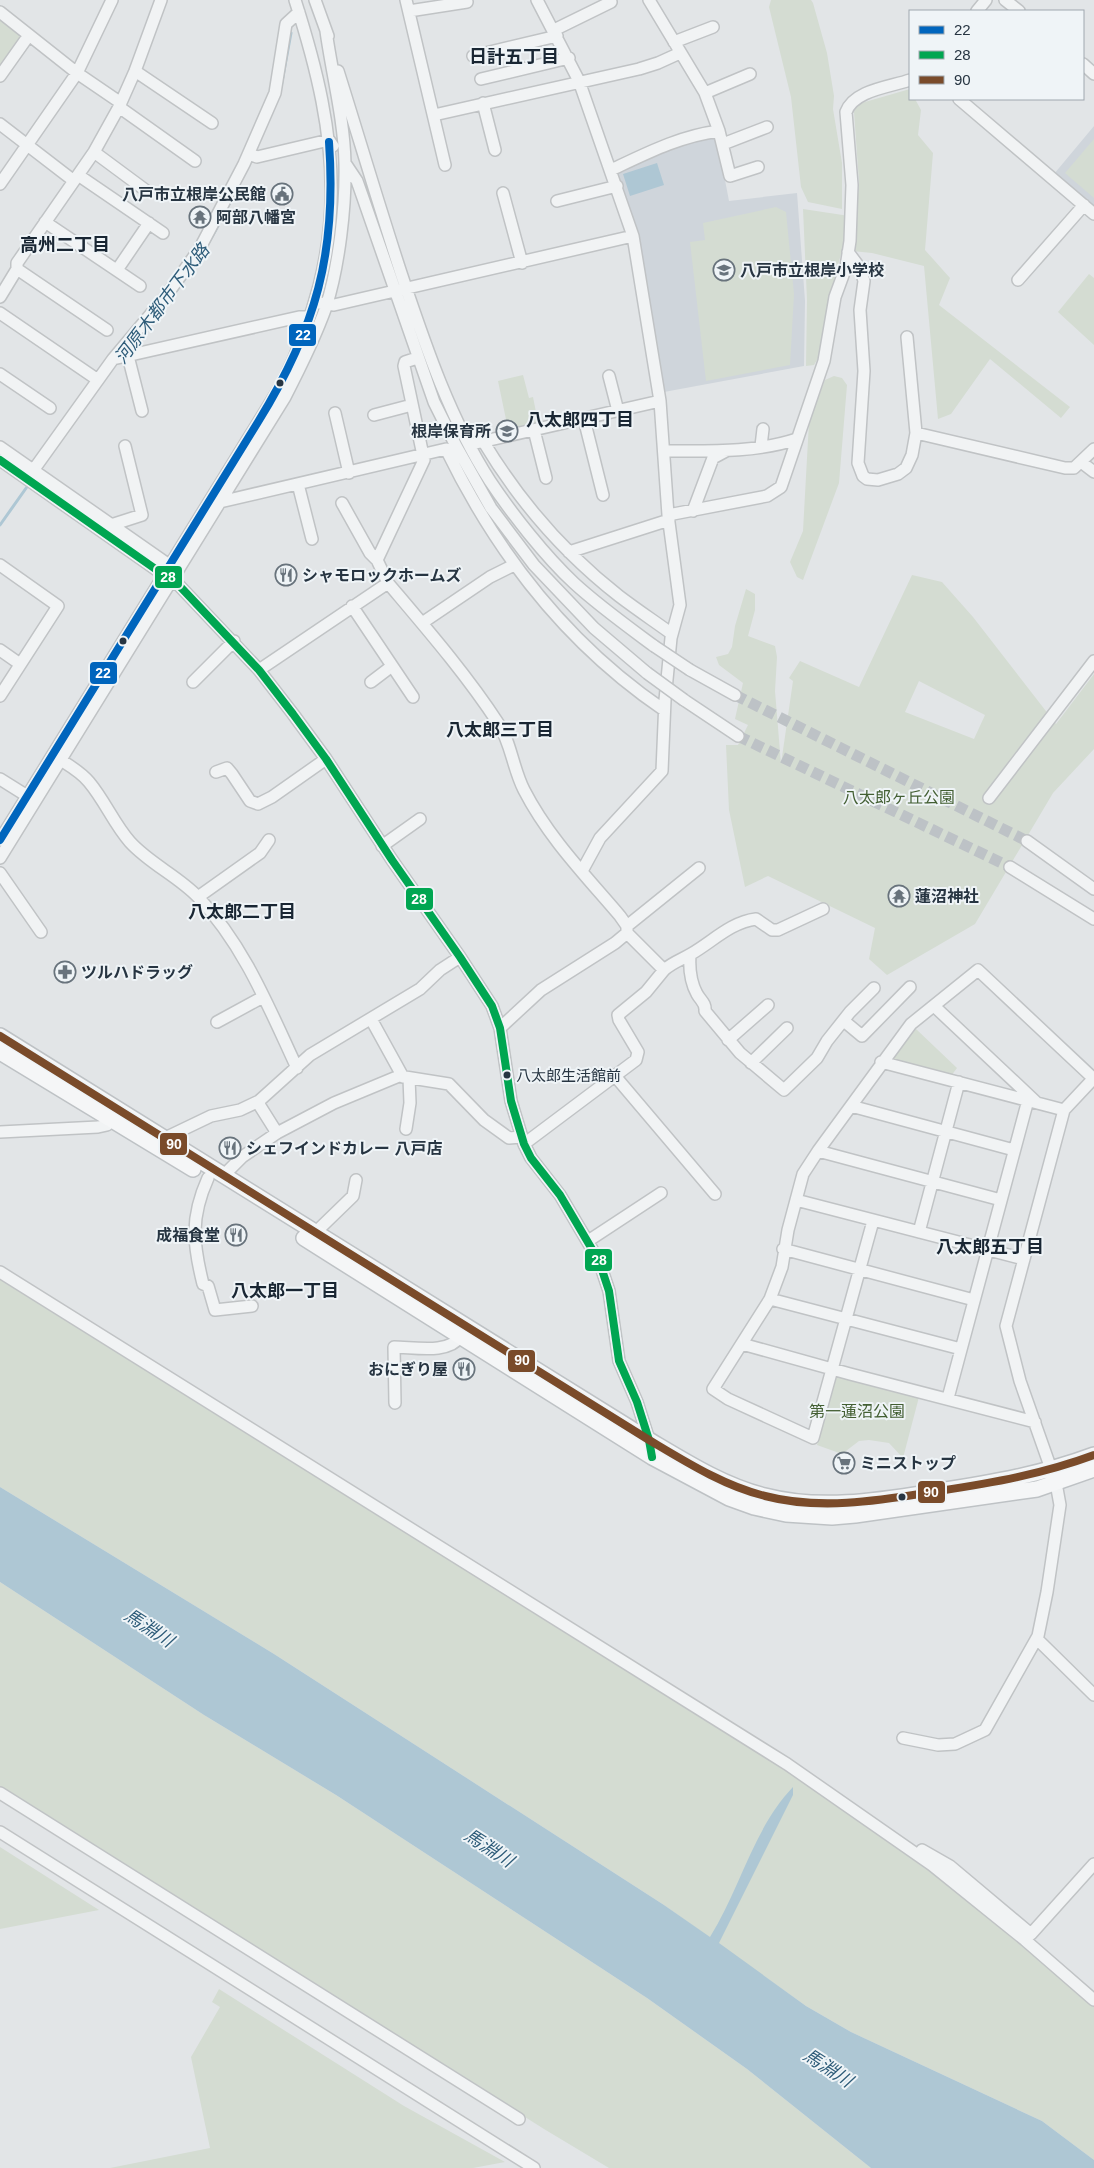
<svg xmlns="http://www.w3.org/2000/svg" width="1094" height="2168" viewBox="0 0 1094 2168" font-family="Helvetica,'Noto Sans JP',sans-serif">
<style>
.built{fill:#cfd5db}
.green{fill:#d4dcd2;fill-rule:evenodd}
.water{fill:#aec7d4}
.lines{fill:none;stroke-linecap:round;stroke-linejoin:round}
.stream{stroke:#aec7d4;stroke-width:3}
.minor-tunnel{stroke:#bdc2c6;stroke-width:11;stroke-dasharray:11 5.5;stroke-linecap:butt}
.minor-casing{stroke:#c0c3c5;stroke-width:14}
.major-casing{stroke:#bec2c5;stroke-width:18}
.minor{stroke:#f1f3f4;stroke-width:11}
.major{stroke:#f5f6f7;stroke-width:15}
.minor-bridge-casing{stroke:#c0c3c5;stroke-width:14;stroke-linecap:butt}
.minor-bridge{stroke:#f1f3f4;stroke-width:11}
.bus-1-casing{stroke:#eff4f7;stroke-width:11}
.bus-2-casing{stroke:#eff4f7;stroke-width:11}
.bus-3-casing{stroke:#eff4f7;stroke-width:11}
.bus-1{stroke:#0065bd;stroke-width:8}
.bus-2{stroke:#00a651;stroke-width:8}
.bus-3{stroke:#7a4b2a;stroke-width:8}
.bus-dot{fill:#273542;stroke:#eff4f7;stroke-width:2}
.labels{text-anchor:middle;dominant-baseline:central;stroke-width:4;stroke-linejoin:round;paint-order:stroke}
.bus-label{font-size:15px;fill:#273542;stroke:#eff4f7;text-anchor:start}
.poi-label{font-size:16px;font-weight:bold;fill:#273542;stroke:#eff4f7;text-anchor:start}
.park-label{font-size:16px;fill:#435f33;stroke:#eff4f7}
.neighbourhood-label{font-size:18px;font-weight:bold;fill:#192633;stroke:#eff4f7}
.water-label{font-size:18px;font-style:italic;fill:#2e5c79;stroke:#eff4f7}
.line-badge{stroke:#eff4f7;stroke-width:2}
.badge-label{font-size:14px;text-anchor:middle;font-weight:bold;fill:#fff}
</style>
<rect width="100%" height="100%" fill="#e2e5e7"/>
<path class="built" d="M 1094,126 L 1094,208 L 1054,174 Z
M 703,136 L 717,138 L 729,201 L 797,193 L 805,301 L 804,366 L 664,392 L 639,239 L 617,172 L 676,145 Z"/>
<path class="green" d="M 771,0 L 811,0 L 813,3 L 827,53 L 834,96 L 833,109 L 842,163 L 842,209 L 808,202 L 801,187 L 791,97 L 769,7 Z
M 0,16 L 25,35 L 0,70 Z
M 910,89 L 910,99 L 915,99 L 921,110 L 918,135 L 933,153 L 925,250 L 950,278 L 939,305 L 1070,407 L 1061,418 L 990,359 L 951,414 L 938,419 L 924,266 L 872,253 L 842,250 L 830,296 L 821,353 L 814,365 L 806,366 L 807,300 L 803,209 L 856,217 L 859,182 L 854,112 L 858,104 Z
M 1094,139 L 1094,198 L 1065,173 Z
M 776,207 L 786,212 L 794,294 L 790,365 L 706,381 L 690,242 L 705,240 L 703,223 Z
M 1089,274 L 1094,278 L 1094,345 L 1058,312 Z
M 523,375 L 529,398 L 533,397 L 538,422 L 508,429 L 498,381 Z
M 834,376 L 842,378 L 847,385 L 839,483 L 803,580 L 797,577 L 790,562 L 803,531 L 809,422 L 825,380 Z
M 912,575 L 942,582 L 973,617 L 1056,724 L 1094,674 L 1094,749 L 1053,793 L 975,924 L 887,975 L 869,959 L 875,928 L 768,876 L 745,887 L 729,810 L 726,745 L 738,745 L 748,725 L 735,719 L 743,683 L 719,665 L 716,657 L 728,654 L 732,647 L 735,626 L 746,589 L 755,594 L 755,610 L 748,636 L 775,646 L 777,657 L 775,691 L 781,764 L 793,681 L 789,678 L 800,661 L 859,687 ZM 919,681 L 985,715 L 974,739 L 905,712 Z
M 916,1029 L 957,1068 L 951,1076 L 894,1061 L 892,1057 Z
M 0,1279 L 798,1777 L 935,1874 L 1094,2006 L 1094,2160 L 1042,2121 L 851,2032 L 806,2006 L 664,1905 L 274,1654 L 0,1487 Z
M 841,1375 L 919,1397 L 903,1458 L 889,1443 L 869,1440 L 859,1441 L 842,1454 L 817,1445 L 835,1377 Z
M 0,1582 L 204,1715 L 336,1795 L 647,1998 L 747,2069 L 871,2168 L 609,2168 L 544,2129 L 0,1787 Z
M 0,1847 L 99,1910 L 0,1929 Z
M 219,1989 L 404,2106 L 505,2162 L 473,2168 L 110,2168 L 210,2148 L 191,2057 L 220,2007 L 212,2002 Z"/>
<path class="water" d="M 657,163 L 664,185 L 630,196 L 623,174 Z
M 0,1487 L 274,1654 L 664,1905 L 710,1937 C 740,1889 754,1827 793,1787 L 793,1795 L 719,1943 L 806,2006 L 851,2032 L 1042,2121 L 1094,2160 L 1094,2168 L 871,2168 L 747,2069 L 647,1998 L 336,1795 L 204,1715 L 0,1582 Z"/>
<g class="lines">
<path class="stream" d="M 281,87 L 291,33
M 153,320 C 184,284 209,246 229,204
M 0,525 L 29,484"/>
<path class="minor-tunnel" d="M 735,695 L 1027,841
M 738,736 L 1010,867"/>
<g class="minor-casing">
<path id="minor" d="M 315,0 L 328,36
M 406,0 L 445,165
M 537,0 L 579,81 L 633,236 L 660,401 L 668,515 L 680,605 L 671,638 L 665,700 L 662,771 L 600,838 L 582,871
M 649,0 L 705,93 L 719,131 L 730,176 L 758,167
M 1005,0 L 1019,11
M 409,11 L 467,2 L 466,0
M 977,11 L 986,0
M 0,12 L 77,73 L 121,103
M 554,30 L 611,2
M 674,42 L 713,27
M 473,56 L 557,36
M 1083,64 L 1094,74
M 135,71 L 212,123
M 338,71 C 359,138 379,206 401,273 C 425,344 449,417 490,481 C 512,514 545,556 574,583 C 599,606 627,626 654,646
M 0,76 L 29,35
M 481,79 L 569,58
M 705,93 L 750,74
M 959,99 L 1094,214
M 483,103 L 495,150
M 119,107 L 195,161
M 434,115 L 639,69 L 658,63 L 680,53
M 0,124 L 74,181
M 723,144 L 767,127
M 94,152 L 148,192
M 249,154 L 257,157 L 329,140 L 333,146
M 345,163 L 357,181 L 363,198 L 434,402 L 456,446 L 491,508 L 534,565 L 594,628 L 647,673
M 611,170 C 647,153 680,136 719,131
M 78,175 L 163,233
M 0,184 L 77,73 L 112,0
M 503,193 L 522,263
M 557,201 L 617,186
M 45,222 L 140,286
M 848,252 L 860,268 L 864,281 L 860,310 L 864,371 L 858,463 L 863,476 L 867,479 L 878,480 L 898,474 L 906,468 L 912,455 L 916,433 L 907,337
M 17,269 L 107,330
M 117,270 L 149,223
M 1018,280 L 1084,205
M 0,297 L 17,269 L 17,263 L 94,152 L 119,107 L 135,71 L 161,0
M 320,303 L 334,305 L 633,236
M 0,313 L 98,380
M 128,356 L 142,411
M 113,359 L 299,317 L 309,317
M 0,374 L 50,408
M 609,376 L 618,411
M 335,413 L 349,473
M 374,415 L 412,405
M 584,419 L 603,495
M 534,430 L 546,478
M 916,433 L 1065,468 L 1074,468 L 1094,449
M 483,441 C 519,501 564,553 619,596 C 636,609 654,621 672,634
M 476,443 L 660,401
M 761,446 L 763,429
M 0,447 L 169,565 L 171,570
M 664,451 C 708,451 755,453 797,439
M 0,460 L 164,575 L 173,579 L 259,670 L 293,714 L 326,759 L 392,860 L 460,957 L 492,1006 L 500,1028 L 511,1101 L 524,1144 L 531,1158 L 560,1195 L 599,1261 L 609,1291 L 619,1361 L 637,1402 L 650,1443
M 1081,462 L 1094,472
M 27,479 L 113,359 L 166,296 L 200,248 L 244,164 L 275,93 L 286,24 L 299,12
M 298,484 L 312,539
M 220,502 L 446,449 C 497,554 567,644 664,710
M 342,503 L 370,553 L 377,560
M 693,511 L 713,458 L 726,451
M 668,515 L 767,496 L 781,487 L 824,361 L 835,297 L 846,267 L 850,241 L 852,185 L 846,112 C 854,90 890,87 910,80
M 111,525 L 142,515 L 125,446
M 569,552 L 669,520
M 0,565 L 58,606 L 0,696
M 388,583 L 377,560 L 424,460 L 404,366 L 405,362 L 417,358
M 352,606 L 413,697
M 422,623 L 490,577 L 514,565
M 0,650 L 20,664
M 259,670 L 388,583 C 426,628 466,674 498,723 C 511,742 513,769 524,790 C 548,837 586,876 620,916 L 627,926 L 627,933 L 615,943 L 541,990 L 500,1028
M 690,670 L 735,695
M 193,682 L 234,641
M 371,682 L 392,666
M 684,700 L 738,736
M 56,757 C 68,765 80,771 89,782 C 105,801 114,824 130,842 C 150,864 178,876 198,897 C 244,945 269,1008 297,1068
M 216,772 L 227,768 L 232,774 L 250,801 L 258,804 L 272,797 L 326,759
M 0,779 L 32,799
M 989,798 L 1094,661
M 0,840 L 282,384 C 350,245 341,143 295,0
M 1027,841 L 1094,889
M 382,846 L 420,819
M 0,858 L 285,397 C 300,368 315,338 326,307 C 339,266 346,206 345,163 C 344,119 332,74 326,31
M 1010,867 L 1094,919
M 0,873 L 41,932
M 198,897 L 260,853 L 269,840
M 627,926 L 699,868
M 627,933 L 664,970 C 673,962 681,960 691,954 C 712,942 731,922 756,919 L 772,930 L 778,930 L 823,909
M 690,955 C 689,969 690,981 697,994 C 701,1001 706,1003 705,1011 L 740,1053 L 784,1090 L 817,1058 L 827,1041 L 850,1012 L 874,988
M 934,1006 L 1036,1102
M 371,1019 L 403,1077
M 844,1021 L 862,1036 L 910,987
M 217,1022 L 263,997
M 728,1040 L 768,1005
M 881,1062 L 1064,1110
M 751,1063 L 787,1028
M 615,1076 L 715,1194
M 851,1106 L 1014,1150
M 406,1129 L 410,1103 L 409,1078
M 0,1132 L 98,1127 L 107,1125 L 111,1120
M 277,1133 L 260,1106 L 259,1101 L 310,1055 L 420,989 L 440,970 L 460,957
M 163,1139 L 211,1116 L 240,1110 L 259,1101
M 524,1144 L 636,1060 L 638,1052 L 619,1020 L 618,1015 L 646,992 L 664,970
M 818,1151 L 1001,1200
M 223,1176 L 242,1157 L 277,1133 L 334,1103 L 399,1076 L 449,1084 L 484,1120 L 509,1138 L 521,1137
M 208,1178 C 190,1218 193,1244 203,1284 L 208,1286 L 215,1310 L 252,1306
M 796,1200 L 1024,1259
M 873,1221 L 813,1438 L 728,1399 L 713,1389 L 770,1299 L 782,1267 L 788,1230 L 803,1174 L 818,1151 L 911,1024 L 978,970 L 1093,1078 L 1094,1077
M 919,1232 L 959,1082
M 316,1234 L 320,1228 L 353,1196 L 356,1180
M 588,1241 L 661,1193
M 783,1249 L 974,1300
M 0,1272 L 787,1764 L 932,1865 L 1025,1940 L 1094,2000
M 770,1299 L 961,1349
M 742,1344 L 850,1374 L 1035,1422
M 948,1398 L 1028,1100
M 395,1403 L 394,1347 C 414,1347 448,1355 461,1336
M 1037,1639 L 1094,1695
M 903,1738 L 938,1745 L 955,1744 L 985,1730 L 1038,1636 L 1047,1592 L 1060,1505 L 1056,1483 L 1020,1381 L 1006,1326 L 1064,1110 L 1094,1078
M 0,1793 L 519,2119
M 0,1832 L 534,2168
M 922,1850 L 950,1866 L 1031,1934 L 1094,1864"/>
</g>
<g class="major-casing">
<path id="major" d="M 0,1036 L 649,1440 C 686,1462 724,1486 765,1496 C 822,1511 882,1500 939,1491 C 992,1483 1043,1474 1094,1455
M 0,1052 L 193,1169
M 304,1238 L 652,1457 L 729,1498 L 754,1507 L 786,1514 L 832,1517 L 855,1515 L 1037,1489 L 1094,1469"/>
</g>
<use href="#minor" class="minor"/>
<use href="#major" class="major"/>
<g class="minor-bridge-casing">
<path id="minor-bridge" d="M 654,646 L 690,670
M 647,673 L 684,700"/>
</g>
<use href="#minor-bridge" class="minor-bridge"/>
<g class="bus-1-casing">
<path id="bus-1" d="M 0,840 L 258,422 C 316,328 337,253 329,142"/>
</g>
<g class="bus-2-casing">
<path id="bus-2" d="M 0,460 L 164,575 L 173,579 L 259,670 L 293,714 L 326,759 L 392,860 L 460,957 L 492,1006 L 500,1028 L 511,1101 L 524,1144 L 531,1158 L 560,1195 L 599,1261 L 609,1291 L 619,1361 L 637,1402 L 649,1440 L 652,1457"/>
</g>
<g class="bus-3-casing">
<path id="bus-3" d="M 0,1036 L 649,1440 C 686,1462 724,1486 765,1496 C 822,1511 882,1500 939,1491 C 992,1483 1043,1474 1094,1455"/>
</g>
<use href="#bus-1" class="bus-1"/>
<use href="#bus-2" class="bus-2"/>
<use href="#bus-3" class="bus-3"/>
</g>
<defs>
<g id="civic-ring" transform="scale(1.125)"><circle r="9.5" fill="#eff4f7" stroke="#68737c" stroke-width="1.5"/><path d="M-.6-6.5H3V-4.5H.6V-3L4-1V1h2V6H-6V1h2V-1L-.6-3ZM-1.2 2.5V6h2.4V2.5Z" fill="#68737c"/></g>
<g id="temple-ring" transform="scale(1.125)"><circle r="9.5" fill="#eff4f7" stroke="#68737c" stroke-width="1.5"/><path d="M0-6L5-2H3V0L6.5 2.5H4V6H1.5V3h-3V6H-4V2.5H-6.5L-3 0V-2H-5Z" fill="#68737c"/></g>
<g id="school-ring" transform="scale(1.125)"><circle r="9.5" fill="#eff4f7" stroke="#68737c" stroke-width="1.5"/><path d="M0-5L7-2L0 1L-7-2ZM-4 1L0 2.5L4 1V4Q0 6-4 4Z" fill="#68737c"/></g>
<g id="restaurant-ring" transform="scale(1.125)"><circle r="9.5" fill="#eff4f7" stroke="#68737c" stroke-width="1.5"/><path d="M-5-6h1v4h1v-4h1v4h1v-4h1v5L-1.5 .5V6h-2V.5L-5-1ZM5-6V6H3V1.5H1.5Q1.5-4 5-6Z" fill="#68737c"/></g>
<g id="pharmacy-ring" transform="scale(1.125)"><circle r="9.5" fill="#eff4f7" stroke="#68737c" stroke-width="1.5"/><path d="M-2-6h4v4h4v4h-4v4h-4v-4h-4v-4h4Z" fill="#68737c"/></g>
<g id="supermarket-ring" transform="scale(1.125)"><circle r="9.5" fill="#eff4f7" stroke="#68737c" stroke-width="1.5"/><path d="M-6-5.5h2.5l.6 2H6L4.5 2H-2.5L-4.4-4H-6ZM-1.5 3.2a1.3 1.3 0 1 0 .1 0ZM3 3.2a1.3 1.3 0 1 0 .1 0Z" fill="#68737c"/></g>
</defs>
<g fill-rule="evenodd">
<use href="#civic-ring" x="282" y="194"/>
<use href="#temple-ring" x="200" y="217"/>
<use href="#school-ring" x="724" y="270"/>
<use href="#school-ring" x="507" y="431"/>
<use href="#restaurant-ring" x="286" y="575"/>
<use href="#temple-ring" x="899" y="896"/>
<use href="#pharmacy-ring" x="65" y="972"/>
<use href="#restaurant-ring" x="230" y="1148"/>
<use href="#restaurant-ring" x="236" y="1235"/>
<use href="#restaurant-ring" x="464" y="1369"/>
<use href="#supermarket-ring" x="844" y="1463"/>
</g>
<g class="bus-dot">
<circle cx="280" cy="383" r="4.5"/>
<circle cx="123" cy="641" r="4.5"/>
<circle cx="507" cy="1075" r="4.5"/>
<circle cx="902" cy="1497" r="4.5"/>
</g>
<g class="labels">
<g class="bus-label">
<text x="516" y="1075">八太郎生活館前</text>
</g>
<g class="poi-label">
<text x="266" y="194" text-anchor="end">八戸市立根岸公民館</text>
<text x="216" y="217">阿部八幡宮</text>
<text x="740" y="270">八戸市立根岸小学校</text>
<text x="491" y="431" text-anchor="end">根岸保育所</text>
<text x="302" y="575">シャモロックホームズ</text>
<text x="915" y="896">蓮沼神社</text>
<text x="81" y="972">ツルハドラッグ</text>
<text x="246" y="1148">シェフインドカレー 八戸店</text>
<text x="220" y="1235" text-anchor="end">成福食堂</text>
<text x="448" y="1369" text-anchor="end">おにぎり屋</text>
<text x="860" y="1463">ミニストップ</text>
</g>
<g class="park-label">
<text x="899" y="797">八太郎ヶ丘公園</text>
<text x="857" y="1411">第一蓮沼公園</text>
</g>
<g class="neighbourhood-label">
<text x="514" y="57">日計五丁目</text>
<text x="65" y="245">高州二丁目</text>
<text x="580" y="420">八太郎四丁目</text>
<text x="500" y="730">八太郎三丁目</text>
<text x="242" y="912">八太郎二丁目</text>
<text x="990" y="1247">八太郎五丁目</text>
<text x="285" y="1291">八太郎一丁目</text>
</g>
<g class="water-label">
<text transform="translate(162 304) rotate(-53)">河原木都市下水路</text>
<text transform="translate(149 1628) rotate(33)">馬淵川</text>
<text transform="translate(489 1848) rotate(33)">馬淵川</text>
<text transform="translate(828 2068) rotate(33)">馬淵川</text>
</g>
</g>
<g class="line-badge">
<rect x="288" y="323" width="29" height="24" rx="5" fill="#0065bd"/>
<rect x="154" y="565" width="29" height="24" rx="5" fill="#00a651"/>
<rect x="89" y="661" width="29" height="24" rx="5" fill="#0065bd"/>
<rect x="405" y="887" width="29" height="24" rx="5" fill="#00a651"/>
<rect x="159" y="1132" width="29" height="24" rx="5" fill="#7a4b2a"/>
<rect x="584" y="1248" width="29" height="24" rx="5" fill="#00a651"/>
<rect x="507" y="1349" width="29" height="24" rx="5" fill="#7a4b2a"/>
<rect x="917" y="1480" width="29" height="24" rx="5" fill="#7a4b2a"/>
</g>
<g class="badge-label">
<text x="303" y="340">22</text>
<text x="168" y="582">28</text>
<text x="103" y="678">22</text>
<text x="419" y="904">28</text>
<text x="174" y="1149">90</text>
<text x="599" y="1265">28</text>
<text x="522" y="1365">90</text>
<text x="931" y="1497">90</text>
</g>
<rect x="909" y="10" width="175" height="90" fill="#eff4f7" stroke="#9fa8af"/>
<rect x="919" y="26" width="25" height="8" fill="#0065bd" stroke="#9fa8af"/>
<text x="954" y="35" font-size="15" fill="#273542">22</text>
<rect x="919" y="51" width="25" height="8" fill="#00a651" stroke="#9fa8af"/>
<text x="954" y="60" font-size="15" fill="#273542">28</text>
<rect x="919" y="76" width="25" height="8" fill="#7a4b2a" stroke="#9fa8af"/>
<text x="954" y="85" font-size="15" fill="#273542">90</text>
</svg>
